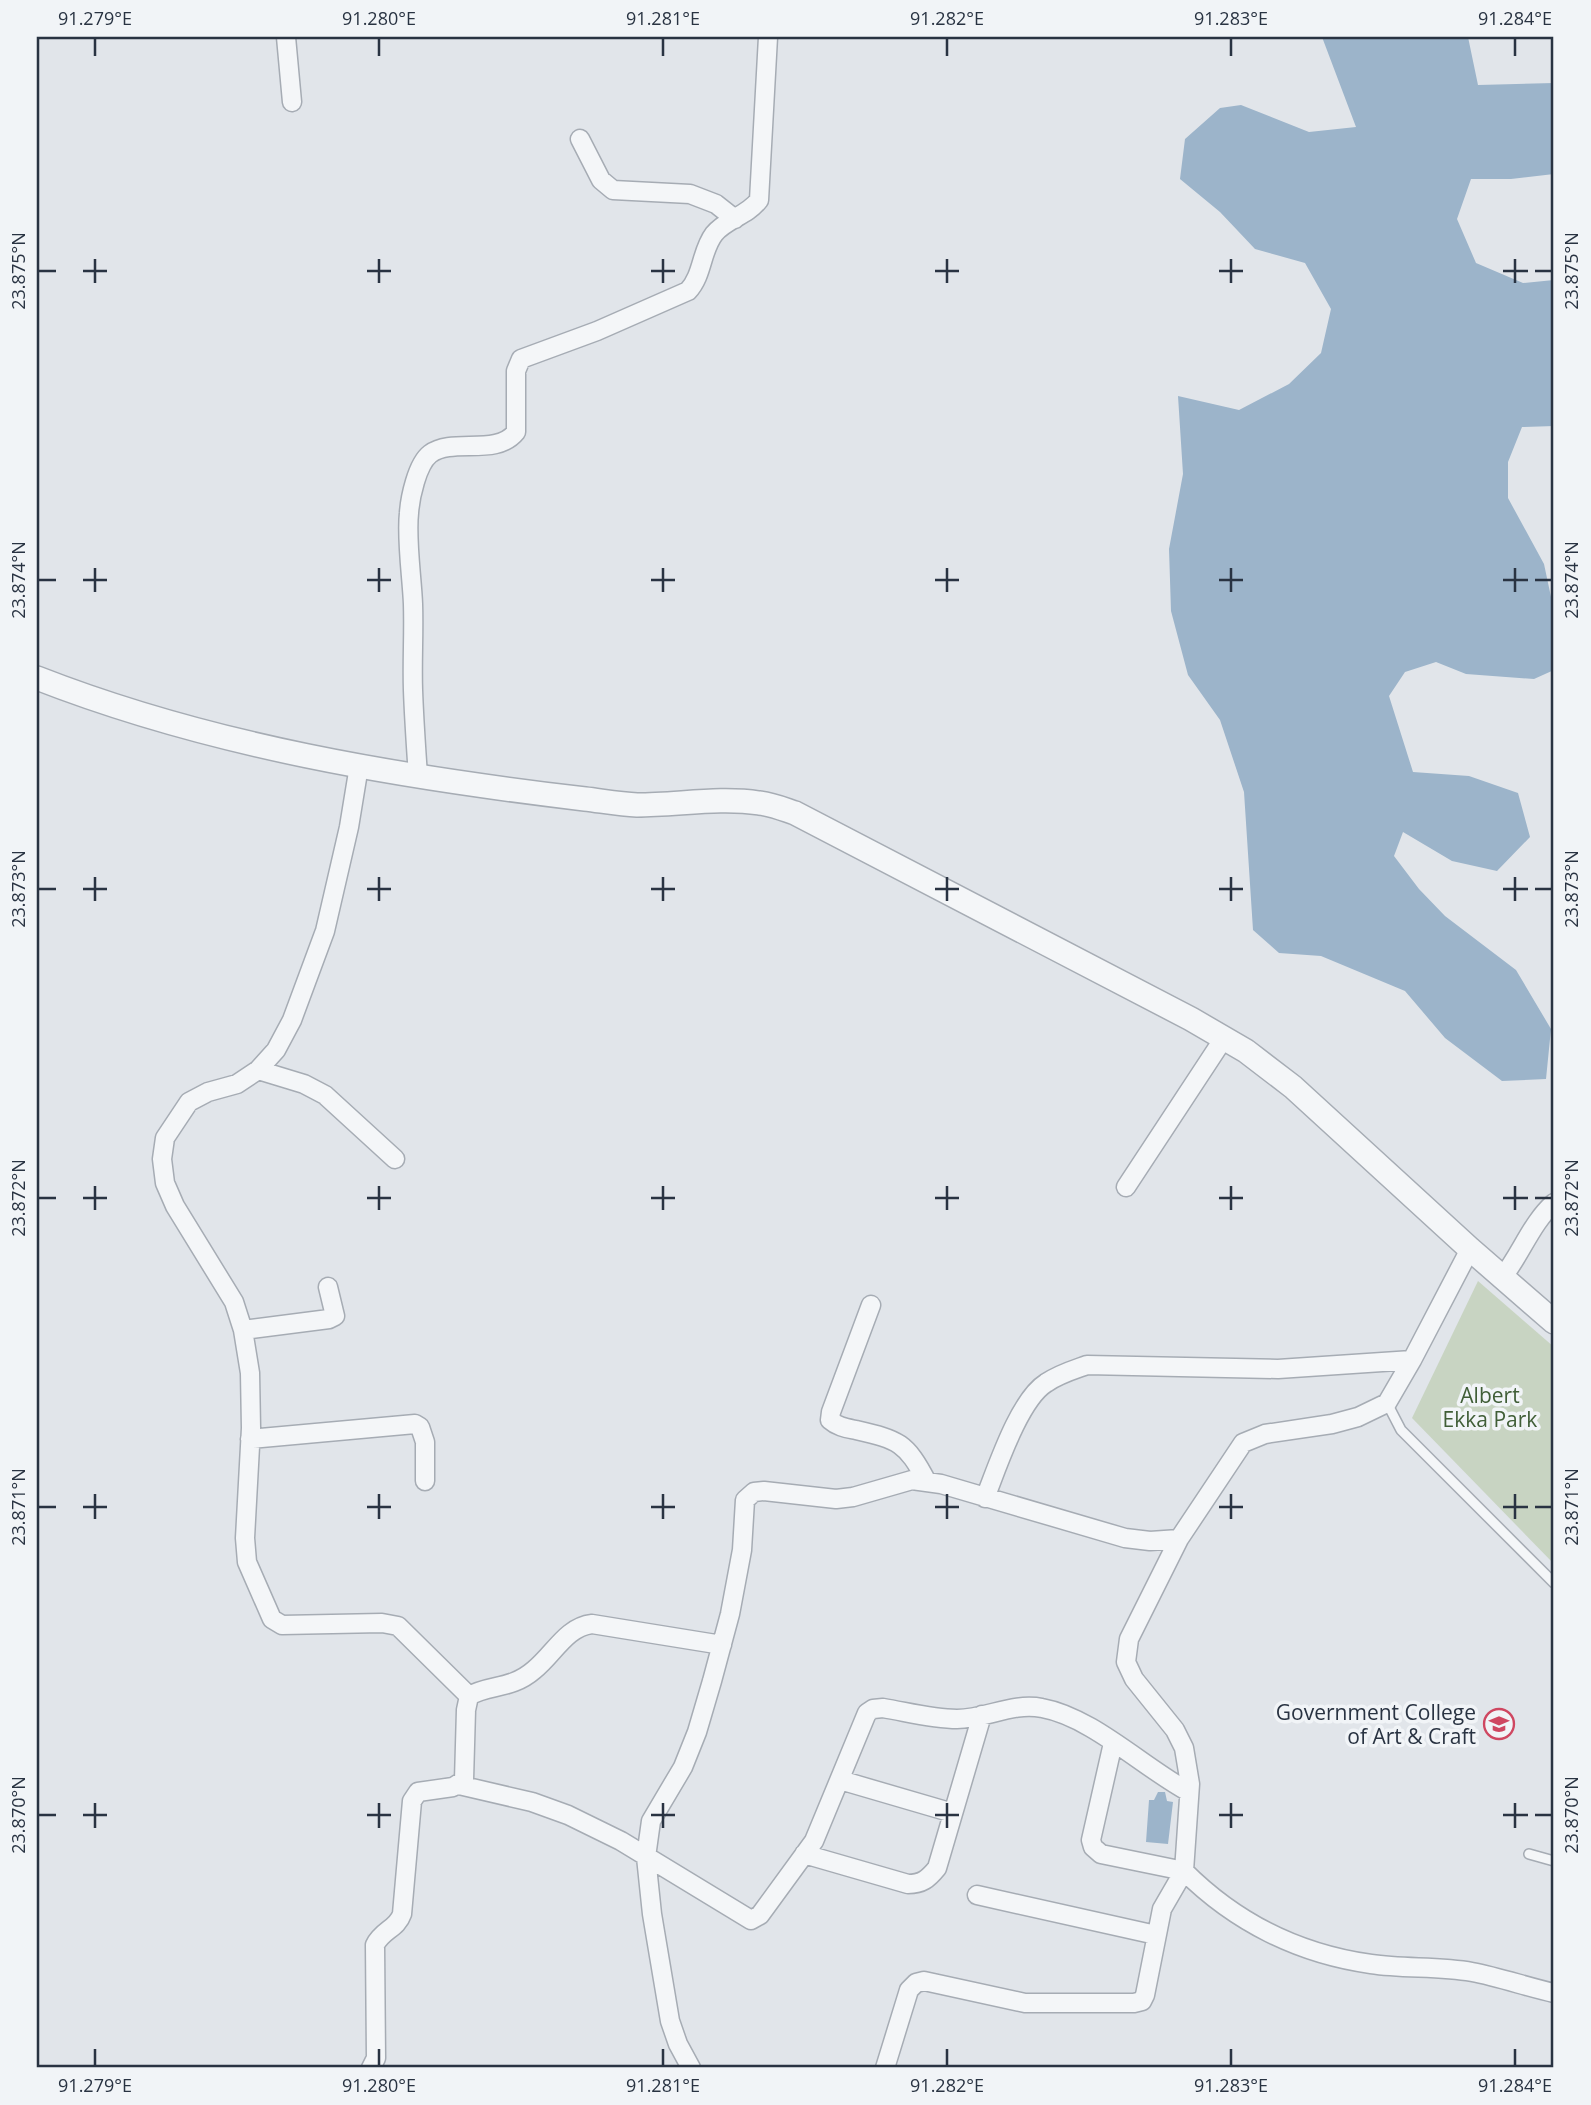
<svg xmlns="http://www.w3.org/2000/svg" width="1591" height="2105" viewBox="0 0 1591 2105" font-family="'Open Sans',sans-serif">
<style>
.green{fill:#c8d4c2}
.water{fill:#9cb4ca}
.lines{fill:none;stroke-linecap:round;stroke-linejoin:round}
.service-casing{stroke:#a6acb4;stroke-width:12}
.minor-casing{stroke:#a6acb4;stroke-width:21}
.tertiary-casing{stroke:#a6acb4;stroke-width:26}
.service{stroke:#f4f6f8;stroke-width:9}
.minor{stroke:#f4f6f8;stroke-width:18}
.tertiary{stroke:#f4f6f8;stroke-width:23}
.ticks{fill:none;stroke:#293342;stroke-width:2.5}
.labels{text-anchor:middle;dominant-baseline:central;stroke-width:7;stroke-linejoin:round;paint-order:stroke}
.park-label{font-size:21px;fill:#405e37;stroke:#f1f4f7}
.poi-label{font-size:21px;fill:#293342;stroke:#f1f4f7;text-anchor:end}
.neatline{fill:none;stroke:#293342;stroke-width:2.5}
.ticks-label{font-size:18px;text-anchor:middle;fill:#293342}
</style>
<rect width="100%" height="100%" fill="#e1e5ea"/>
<path class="green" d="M 1478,1281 L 1554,1347 L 1554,1564 L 1412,1418 Z"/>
<path class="water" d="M 1322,37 L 1468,37 L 1478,85 L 1554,83 L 1554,174 L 1511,179 L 1471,179 L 1457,219 L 1476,263 L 1523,283 L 1554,280 L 1554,426 L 1522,427 L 1508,462 L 1508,498 L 1544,564 L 1554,611 L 1554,670 L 1534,679 L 1466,674 L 1436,662 L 1405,672 L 1389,696 L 1413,772 L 1469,776 L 1518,793 L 1530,837 L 1497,871 L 1452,861 L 1403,832 L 1394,856 L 1419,889 L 1445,916 L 1516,970 L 1551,1029 L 1546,1079 L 1502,1081 L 1445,1038 L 1405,991 L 1321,956 L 1279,953 L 1253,930 L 1244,792 L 1220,720 L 1188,675 L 1171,611 L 1169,549 L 1183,474 L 1178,396 L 1239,410 L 1289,384 L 1321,353 L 1331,309 L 1305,263 L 1255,249 L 1220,212 L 1180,179 L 1185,139 L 1220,108 L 1241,105 L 1309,132 L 1356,127 Z
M 1158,1792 L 1165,1792 L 1167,1801 L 1173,1802 L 1168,1844 L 1146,1842 L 1149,1800 L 1154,1800 Z"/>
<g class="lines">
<g class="service-casing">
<path id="service" d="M 1387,1403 L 1401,1430 L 1554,1583
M 1529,1854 L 1554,1861"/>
</g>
<g class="minor-casing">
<path id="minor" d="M 286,37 L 292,102
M 580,139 L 601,180 L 613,190 L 690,194 L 716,204 L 735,219
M 359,766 L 349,827 L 325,931 L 292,1020 L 276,1050 L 258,1070 L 237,1084 L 208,1092 L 189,1102 L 165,1138 L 162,1159 L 165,1183 L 175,1206 L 234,1302 L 243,1330 L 250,1373 L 251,1428 L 245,1538 L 247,1562 L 272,1619 L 282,1625 L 382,1623 L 398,1626 L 469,1696
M 418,776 C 416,747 414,719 413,690 C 412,661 414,633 413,604 C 412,578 406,539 409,513 C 410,498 417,464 430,454 C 453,437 496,457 516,432 L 516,371 L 521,359 L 597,331 L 688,291 C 703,275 701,251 714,234 C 726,219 747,216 759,200 L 768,37
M 258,1070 L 304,1084 L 325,1095 L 395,1159
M 1126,1187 L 1224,1038
M 1470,1249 L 1412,1360 L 1387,1403 L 1358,1417 L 1332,1424 L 1265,1434 L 1243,1443 L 1179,1539 L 1129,1639 L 1126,1662 L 1134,1679 L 1175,1730 L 1184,1748 L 1190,1784 L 1184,1871 C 1235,1922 1299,1954 1371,1964 C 1404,1969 1439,1966 1472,1972 C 1499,1977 1527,1987 1554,1993
M 1502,1278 C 1521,1254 1532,1222 1554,1203
M 871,1305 L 831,1412 L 830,1420 C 838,1427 846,1428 856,1430 C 899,1440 906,1442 927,1482
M 243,1330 L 329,1319 L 335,1316 L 328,1287
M 250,1439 L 415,1424 L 420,1427 L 425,1442 L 425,1481
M 985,1498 C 997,1468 1019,1400 1046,1383 C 1059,1374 1073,1370 1087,1365 L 1278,1369 L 1412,1360
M 840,1780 L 953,1813
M 459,1785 L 532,1802 L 568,1815 L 621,1841 L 751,1920 L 760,1915 L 814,1841 L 867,1713 L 873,1709 L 883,1708 C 907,1712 933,1719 957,1719 C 986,1719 1013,1702 1042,1708 C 1092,1717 1144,1768 1189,1792
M 804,1854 L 908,1884 C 922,1884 928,1879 937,1868 L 982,1715
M 977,1895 L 1156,1935
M 371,2068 L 376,2058 L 375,1945 C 382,1930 397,1929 402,1914 L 412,1801 L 418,1792 L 453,1787 L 464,1780 L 466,1710 L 469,1696 C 489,1684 511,1690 534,1670 C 554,1654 566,1627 592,1624 L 722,1645
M 691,2068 L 678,2044 L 670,2021 L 652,1914 L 646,1857 L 651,1821 L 683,1767 L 697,1732 L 712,1681 L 730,1614 L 742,1550 L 745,1500 L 754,1492 L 764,1491 L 836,1499 L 853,1497 L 912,1480 L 941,1484 L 1125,1538 L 1150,1541 L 1179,1539
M 885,2068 L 909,1990 L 916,1983 L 924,1981 L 1025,2003 L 1134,2003 L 1142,2001 L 1145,1995 L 1162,1909 L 1184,1871 L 1101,1854 L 1093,1847 L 1091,1840 L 1113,1743"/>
</g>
<g class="tertiary-casing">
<path id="tertiary" d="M 37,678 C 211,746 399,777 585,799 C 602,801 620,804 637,805 C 678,805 719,797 759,803 C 771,804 783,809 795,813 L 1191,1019 L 1246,1051 L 1293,1087 L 1470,1249 L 1554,1322"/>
</g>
<use href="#service" class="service"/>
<use href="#minor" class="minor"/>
<use href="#tertiary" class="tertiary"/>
</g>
<path class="ticks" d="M 95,38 L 95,56M 379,38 L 379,56M 663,38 L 663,56M 947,38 L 947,56M 1231,38 L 1231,56M 1515,38 L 1515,56M 95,259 L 95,283M 379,259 L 379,283M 663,259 L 663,283M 947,259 L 947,283M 1231,259 L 1231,283M 1515,259 L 1515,283M 38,271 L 56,271M 83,271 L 107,271M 367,271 L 391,271M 651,271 L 675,271M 935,271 L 959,271M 1219,271 L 1243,271M 1503,271 L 1528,271M 1535,271 L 1552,271M 95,568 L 95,592M 379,568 L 379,592M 663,568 L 663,592M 947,568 L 947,592M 1231,568 L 1231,592M 1515,568 L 1515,592M 38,580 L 56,580M 83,580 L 107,580M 367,580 L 391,580M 651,580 L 675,580M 935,580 L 959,580M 1219,580 L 1243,580M 1503,580 L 1528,580M 1535,580 L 1552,580M 95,877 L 95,901M 379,877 L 379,901M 663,877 L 663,901M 947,877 L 947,901M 1231,877 L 1231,901M 1515,877 L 1515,901M 38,889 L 56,889M 83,889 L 107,889M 367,889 L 391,889M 651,889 L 675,889M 935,889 L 959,889M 1219,889 L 1243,889M 1503,889 L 1528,889M 1535,889 L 1552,889M 95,1186 L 95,1210M 379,1186 L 379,1210M 663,1186 L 663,1210M 947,1186 L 947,1210M 1231,1186 L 1231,1210M 1515,1186 L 1515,1210M 38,1198 L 56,1198M 83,1198 L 107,1198M 367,1198 L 391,1198M 651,1198 L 675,1198M 935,1198 L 959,1198M 1219,1198 L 1243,1198M 1503,1198 L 1528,1198M 1535,1198 L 1552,1198M 95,1494 L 95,1519M 379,1494 L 379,1519M 663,1494 L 663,1519M 947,1494 L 947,1519M 1231,1494 L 1231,1519M 1515,1494 L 1515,1519M 38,1507 L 56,1507M 83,1507 L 107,1507M 367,1507 L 391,1507M 651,1507 L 675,1507M 935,1507 L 959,1507M 1219,1507 L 1243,1507M 1503,1507 L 1528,1507M 1535,1507 L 1552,1507M 95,1803 L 95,1828M 379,1803 L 379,1828M 663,1803 L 663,1828M 947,1803 L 947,1828M 1231,1803 L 1231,1828M 1515,1803 L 1515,1828M 38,1815 L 56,1815M 83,1815 L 107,1815M 367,1815 L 391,1815M 651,1815 L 675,1815M 935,1815 L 959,1815M 1219,1815 L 1243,1815M 1503,1815 L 1528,1815M 1535,1815 L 1552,1815M 95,2049 L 95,2066M 379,2049 L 379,2066M 663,2049 L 663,2066M 947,2049 L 947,2066M 1231,2049 L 1231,2066M 1515,2049 L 1515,2066"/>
<defs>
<g id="university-ring" transform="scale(1.575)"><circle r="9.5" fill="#f1f4f7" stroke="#cf4761" stroke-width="1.5"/><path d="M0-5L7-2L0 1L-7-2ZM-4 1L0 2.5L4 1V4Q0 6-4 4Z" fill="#cf4761"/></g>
</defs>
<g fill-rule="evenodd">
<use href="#university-ring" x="1499" y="1724"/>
</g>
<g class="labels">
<g class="park-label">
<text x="1490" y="1395">Albert<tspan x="1490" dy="24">Ekka Park</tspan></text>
</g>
<g class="poi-label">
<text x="1476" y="1712">Government College<tspan x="1476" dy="24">of Art &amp; Craft</tspan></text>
</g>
</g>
<rect width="1591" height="2105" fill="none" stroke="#f1f4f7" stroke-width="77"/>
<rect x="38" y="38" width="1514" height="2028" class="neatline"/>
<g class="ticks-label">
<text x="95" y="25">91.279°E</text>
<text x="379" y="25">91.280°E</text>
<text x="663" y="25">91.281°E</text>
<text x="947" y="25">91.282°E</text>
<text x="1231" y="25">91.283°E</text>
<text x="1515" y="25">91.284°E</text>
<text transform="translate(19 271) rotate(-90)" y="6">23.875°N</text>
<text transform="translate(1572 271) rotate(-90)" y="6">23.875°N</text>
<text transform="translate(19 580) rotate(-90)" y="6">23.874°N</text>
<text transform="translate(1572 580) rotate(-90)" y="6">23.874°N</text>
<text transform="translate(19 889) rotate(-90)" y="6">23.873°N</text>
<text transform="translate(1572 889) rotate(-90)" y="6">23.873°N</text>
<text transform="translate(19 1198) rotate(-90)" y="6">23.872°N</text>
<text transform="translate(1572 1198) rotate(-90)" y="6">23.872°N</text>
<text transform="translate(19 1507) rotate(-90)" y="6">23.871°N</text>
<text transform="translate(1572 1507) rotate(-90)" y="6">23.871°N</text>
<text transform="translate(19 1815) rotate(-90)" y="6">23.870°N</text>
<text transform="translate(1572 1815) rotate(-90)" y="6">23.870°N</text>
<text x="95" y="2092">91.279°E</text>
<text x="379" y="2092">91.280°E</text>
<text x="663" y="2092">91.281°E</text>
<text x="947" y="2092">91.282°E</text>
<text x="1231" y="2092">91.283°E</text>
<text x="1515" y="2092">91.284°E</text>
</g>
</svg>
